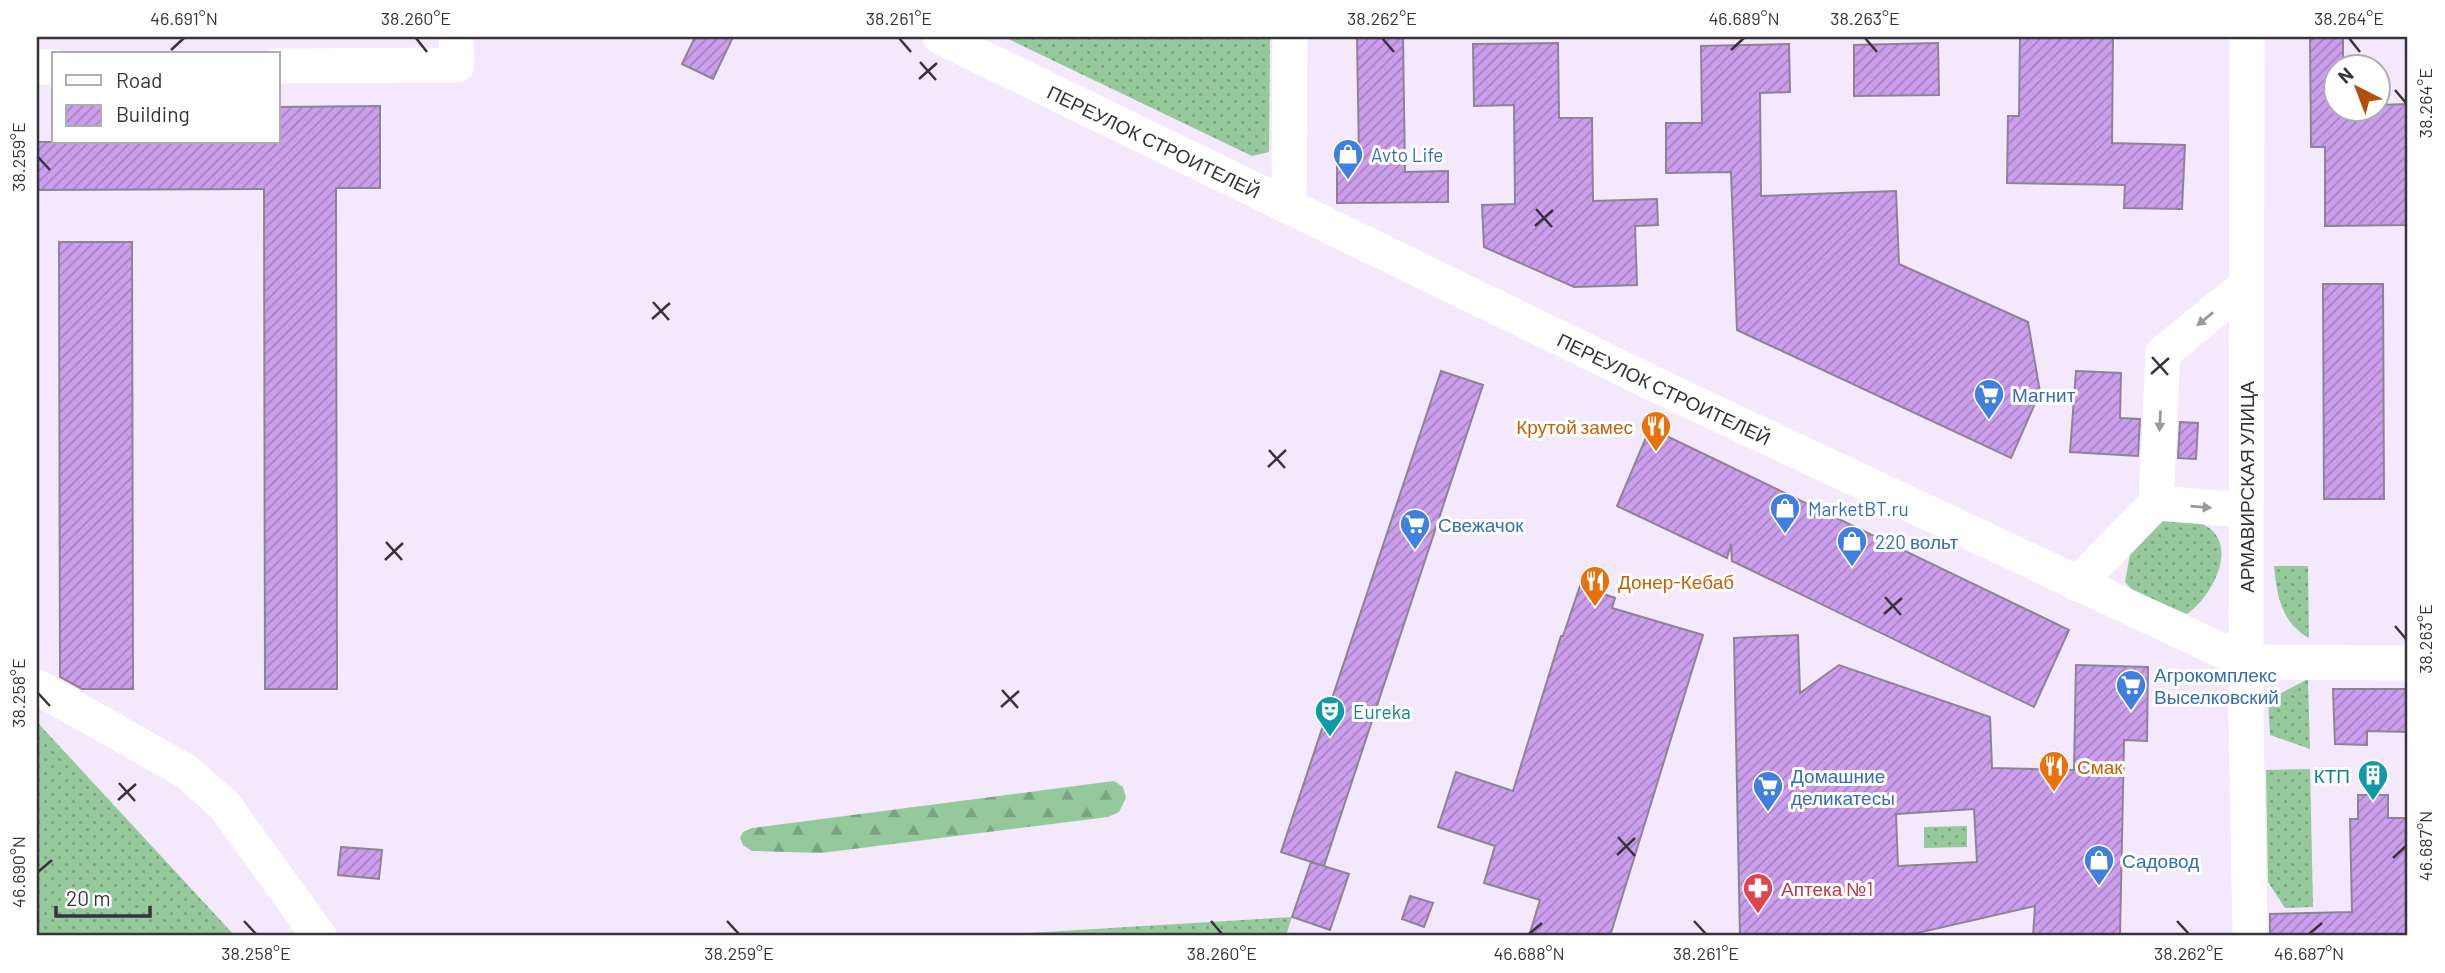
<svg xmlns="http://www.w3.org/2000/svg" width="2445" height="973" viewBox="0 0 2445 973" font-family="Barlow,sans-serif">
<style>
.grass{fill:url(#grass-dots)}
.forest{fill:url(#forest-firs)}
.building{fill:url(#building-hatch);stroke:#8d8395;stroke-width:2;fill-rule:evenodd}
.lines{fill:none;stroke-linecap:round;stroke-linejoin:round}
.minor{stroke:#fff;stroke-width:35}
.oneway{fill:#9b999d}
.ticks{fill:none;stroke:#37333b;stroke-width:2.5}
.labels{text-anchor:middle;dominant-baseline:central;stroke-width:6;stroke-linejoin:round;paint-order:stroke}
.street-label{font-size:19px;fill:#37333b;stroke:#fff}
.shop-label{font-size:19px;fill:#366cbe;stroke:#fff;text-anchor:start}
.food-label{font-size:19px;fill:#c56008;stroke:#fff;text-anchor:start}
.culture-label{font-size:19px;fill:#0d838f;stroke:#fff;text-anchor:start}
.health-label{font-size:19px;fill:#be3a42;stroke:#fff;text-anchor:start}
.neatline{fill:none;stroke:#37333b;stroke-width:2.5}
.ticks-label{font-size:18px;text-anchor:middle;fill:#37333b}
</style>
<defs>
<pattern id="grass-dots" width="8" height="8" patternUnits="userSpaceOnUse" patternTransform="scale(1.75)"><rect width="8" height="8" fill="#95c99c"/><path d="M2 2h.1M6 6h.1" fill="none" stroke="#7aa480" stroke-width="1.8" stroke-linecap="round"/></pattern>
<pattern id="forest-firs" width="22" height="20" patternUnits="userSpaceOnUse" patternTransform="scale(1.75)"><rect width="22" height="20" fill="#95c99c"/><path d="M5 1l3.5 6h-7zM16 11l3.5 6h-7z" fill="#7aa480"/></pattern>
<pattern id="building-hatch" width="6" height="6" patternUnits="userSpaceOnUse" patternTransform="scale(1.75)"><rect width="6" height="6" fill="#cb9fed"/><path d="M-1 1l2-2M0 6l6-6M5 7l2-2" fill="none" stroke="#a682c1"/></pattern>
</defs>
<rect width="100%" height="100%" fill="#f3e8fc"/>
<path class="grass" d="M 1004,37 L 1270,37 L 1269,152 L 1252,156 Z
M 2173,519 C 2183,521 2198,521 2206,526 C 2240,546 2211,598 2187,614 L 2133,591 L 2125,582 L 2131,549 L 2162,520 Z
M 2274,566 L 2308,566 L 2309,638 C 2281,622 2277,596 2274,566 Z
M 2308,679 L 2310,749 L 2270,735 L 2268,700 Z
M 37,722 L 235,936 L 37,936 Z
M 2310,769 L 2313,907 L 2285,908 L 2268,882 L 2266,770 Z
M 1967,826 L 1967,847 L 1924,848 L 1924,827 Z
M 1292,917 L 1286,936 L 981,936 Z"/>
<path class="forest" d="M 1114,781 L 1123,787 L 1126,798 L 1119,812 L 1108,817 L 821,853 L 752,851 L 743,845 L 740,838 L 743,832 L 752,828 Z"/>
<path class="building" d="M 695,37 L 733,37 L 713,79 L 682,64 Z
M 1357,37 L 1403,37 L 1405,172 L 1448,171 L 1448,202 L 1337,203 L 1337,159 L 1359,158 Z
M 2020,37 L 2113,37 L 2112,143 L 2185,145 L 2182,209 L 2124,208 L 2125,185 L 2007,183 L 2008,116 L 2019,116 Z
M 2310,37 L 2343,37 L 2343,66 L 2336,66 L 2336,108 L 2378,108 L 2378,105 L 2408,104 L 2408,225 L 2325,226 L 2325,147 L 2311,147 Z
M 1558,43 L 1559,118 L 1592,118 L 1593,201 L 1657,199 L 1658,225 L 1635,226 L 1637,285 L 1574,287 L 1484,247 L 1482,205 L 1515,204 L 1514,105 L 1474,106 L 1473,44 Z
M 1938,43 L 1939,95 L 1854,96 L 1854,45 Z
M 1789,44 L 1790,92 L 1760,93 L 1761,196 L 1896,191 L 1899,264 L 2028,322 L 2040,392 L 2011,458 L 1737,330 L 1731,172 L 1666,173 L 1666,123 L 1702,123 L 1701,46 Z
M 380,106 L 380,188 L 336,188 L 337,689 L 265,689 L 264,189 L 37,190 L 37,142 L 278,142 L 278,107 Z
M 59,242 L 132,242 L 133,689 L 82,689 L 60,677 Z
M 2323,284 L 2383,284 L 2384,499 L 2324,499 Z
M 1441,371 L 1483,385 L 1324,866 L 1281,852 Z
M 2076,371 L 2121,373 L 2120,418 L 2140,419 L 2138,456 L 2070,452 Z
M 2180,422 L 2198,423 L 2196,459 L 2178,458 Z
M 1650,428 L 2069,630 L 2034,707 L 1732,561 L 1731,544 L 1727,558 L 1617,506 Z
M 1580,586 L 1615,598 L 1612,608 L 1703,635 L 1610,936 L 1529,936 L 1540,900 L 1484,883 L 1495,846 L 1438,827 L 1456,772 L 1513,791 L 1561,636 L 1563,636 Z
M 1798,635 L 1800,693 L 1839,665 L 1990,717 L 1992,768 L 2074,770 L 2076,665 L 2148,667 L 2147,741 L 2124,740 L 2120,936 L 2033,936 L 2035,906 L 1904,936 L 1740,936 L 1734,638 ZM 1974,809 L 1977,862 L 1898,866 L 1896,814 Z
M 2333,689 L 2408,689 L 2408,732 L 2367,731 L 2367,745 L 2335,744 Z
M 2358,795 L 2388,795 L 2388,818 L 2408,818 L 2408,936 L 2270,936 L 2270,914 L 2352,912 L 2350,819 L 2358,819 Z
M 341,847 L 382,850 L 379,879 L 338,875 Z
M 1311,862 L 1349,874 L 1330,930 L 1292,917 Z
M 1410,896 L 1433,903 L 1424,927 L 1402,919 Z"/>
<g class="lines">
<g class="minor">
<path id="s1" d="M 940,37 L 1675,394 L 2246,662 L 2408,663"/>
<path d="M 2247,37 L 2246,717 L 2250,936"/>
<path d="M 278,66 L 457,65 L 456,37"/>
<path d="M 37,67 L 54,67"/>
<path d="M 1289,205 L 1290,37"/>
<path d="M 2156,503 L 2245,510"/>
<path d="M 2077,584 L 2156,503 L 2163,353 L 2246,285"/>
<path d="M 37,687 L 187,772 L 225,806 L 319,936"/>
</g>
</g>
<defs><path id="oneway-solid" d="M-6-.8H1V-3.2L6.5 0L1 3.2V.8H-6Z" transform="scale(1.75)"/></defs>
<g class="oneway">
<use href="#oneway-solid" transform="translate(2205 319) rotate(141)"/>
<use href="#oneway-solid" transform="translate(2160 421) rotate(93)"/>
<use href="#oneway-solid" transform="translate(2201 507) rotate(5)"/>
</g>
<path class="ticks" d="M 416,38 L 427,52M 899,38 L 911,52M 1382,38 L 1394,52M 1865,38 L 1877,52M 2349,38 L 2360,52M 171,50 L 184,38M 1731,50 L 1744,38M 920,62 L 936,80M 919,79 L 937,63M 2395,90 L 2406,103M 38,157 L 50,170M 1536,209 L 1552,227M 1535,226 L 1553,210M 653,302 L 669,320M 652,319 L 670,303M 2152,357 L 2168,375M 2151,374 L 2169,358M 1269,450 L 1285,468M 1268,467 L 1286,450M 386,542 L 402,560M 385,560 L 403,543M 1885,597 L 1901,615M 1884,614 L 1902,598M 2395,626 L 2406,639M 1002,690 L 1018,708M 38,693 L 50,706M 1001,707 L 1019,691M 119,783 L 135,801M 118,800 L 136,784M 1618,837 L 1635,856M 1617,855 L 1635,838M 2393,858 L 2406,846M 38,872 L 52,860M 244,921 L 256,934M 727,921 L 739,934M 1211,921 L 1222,934M 1694,921 L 1706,934M 2177,921 L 2189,934M 1529,934 L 1542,923M 2309,934 L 2322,923"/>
<defs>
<g id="shop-pin" transform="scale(1.575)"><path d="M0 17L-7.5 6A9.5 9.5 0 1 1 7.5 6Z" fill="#3f7fe0" stroke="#fff"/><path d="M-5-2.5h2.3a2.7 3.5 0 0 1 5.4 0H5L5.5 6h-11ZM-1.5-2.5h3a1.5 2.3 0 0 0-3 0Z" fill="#fff"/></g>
<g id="supermarket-pin" transform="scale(1.575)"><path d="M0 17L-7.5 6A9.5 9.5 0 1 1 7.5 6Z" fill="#3f7fe0" stroke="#fff"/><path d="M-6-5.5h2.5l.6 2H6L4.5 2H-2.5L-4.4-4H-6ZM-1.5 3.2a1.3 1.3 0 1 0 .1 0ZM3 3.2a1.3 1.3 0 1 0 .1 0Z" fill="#fff"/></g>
<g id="restaurant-pin" transform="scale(1.575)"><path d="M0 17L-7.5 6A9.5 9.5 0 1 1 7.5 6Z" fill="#e8710a" stroke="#fff"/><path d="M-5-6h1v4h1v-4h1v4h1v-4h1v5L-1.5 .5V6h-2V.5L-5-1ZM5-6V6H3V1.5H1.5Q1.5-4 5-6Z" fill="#fff"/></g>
<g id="theatre-pin" transform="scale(1.575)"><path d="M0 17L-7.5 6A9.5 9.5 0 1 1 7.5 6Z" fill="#0f9aa8" stroke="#fff"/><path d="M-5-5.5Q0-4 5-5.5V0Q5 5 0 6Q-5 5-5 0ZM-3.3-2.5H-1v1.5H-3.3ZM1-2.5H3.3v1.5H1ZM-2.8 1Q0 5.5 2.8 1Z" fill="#fff"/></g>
<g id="building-pin" transform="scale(1.575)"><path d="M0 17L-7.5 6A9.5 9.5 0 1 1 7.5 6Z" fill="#0f9aa8" stroke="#fff"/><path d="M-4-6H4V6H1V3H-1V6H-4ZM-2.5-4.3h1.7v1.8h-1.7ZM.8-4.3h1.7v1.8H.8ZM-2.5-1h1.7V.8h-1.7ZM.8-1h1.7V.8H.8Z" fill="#fff"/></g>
<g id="pharmacy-pin" transform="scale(1.575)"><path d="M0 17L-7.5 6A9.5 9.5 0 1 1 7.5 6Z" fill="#e0444e" stroke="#fff"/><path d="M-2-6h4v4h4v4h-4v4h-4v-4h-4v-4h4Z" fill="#fff"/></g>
</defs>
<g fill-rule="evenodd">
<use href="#shop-pin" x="1348" y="154"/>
<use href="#supermarket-pin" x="1989" y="394"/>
<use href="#restaurant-pin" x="1656" y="426"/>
<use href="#shop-pin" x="1785" y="508"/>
<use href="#supermarket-pin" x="1415" y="524"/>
<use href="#shop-pin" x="1852" y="541"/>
<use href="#restaurant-pin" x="1595" y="581"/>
<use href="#supermarket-pin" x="2131" y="685"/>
<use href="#theatre-pin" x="1330" y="711"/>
<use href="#restaurant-pin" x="2054" y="766"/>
<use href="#building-pin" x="2373" y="775"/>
<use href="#supermarket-pin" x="1768" y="786"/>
<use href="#shop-pin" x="2099" y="860"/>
<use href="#pharmacy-pin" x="1758" y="888"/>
</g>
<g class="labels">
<g class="street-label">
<text stroke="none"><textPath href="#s1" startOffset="238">ПЕРЕУЛОК СТРОИТЕЛЕЙ</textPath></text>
<text stroke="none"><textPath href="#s1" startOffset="805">ПЕРЕУЛОК СТРОИТЕЛЕЙ</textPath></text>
<text transform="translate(2246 487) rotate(-90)">АРМАВИРСКАЯ УЛИЦА</text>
</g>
<g class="shop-label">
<text x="1371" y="154">Avto Life</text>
<text x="2012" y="394">Магнит</text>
<text x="1808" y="508">MarketBT.ru</text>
<text x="1438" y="524">Свежачок</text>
<text x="1875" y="541">220 вольт</text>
<text x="2154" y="674">Агрокомплекс<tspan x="2154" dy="22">Выселковский</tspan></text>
<text x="1791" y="775">Домашние<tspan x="1791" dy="22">деликатесы</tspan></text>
<text x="2122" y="860">Садовод</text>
</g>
<g class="food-label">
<text x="1633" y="426" text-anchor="end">Крутой замес</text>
<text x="1618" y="581">Донер-Кебаб</text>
<text x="2077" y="766">Смак</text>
</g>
<g class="culture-label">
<text x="1353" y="711">Eureka</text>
<text x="2350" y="775" text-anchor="end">КТП</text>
</g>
<g class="health-label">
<text x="1781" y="888">Аптека №1</text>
</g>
</g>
<rect width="2445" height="973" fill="none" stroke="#ffffff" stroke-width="77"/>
<rect x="52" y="52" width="228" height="91" fill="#ffffff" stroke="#afadb1" stroke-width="2"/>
<rect x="66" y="75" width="35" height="10" fill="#ffffff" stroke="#afadb1" stroke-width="2"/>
<text x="116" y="88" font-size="21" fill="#37333b">Road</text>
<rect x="66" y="105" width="35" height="21" fill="url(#building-hatch)" stroke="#afadb1" stroke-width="2"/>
<text x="116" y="122" font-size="21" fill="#37333b">Building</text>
<g transform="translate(2357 88) rotate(318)"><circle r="33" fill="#ffffff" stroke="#afadb1" stroke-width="2"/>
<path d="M0-5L12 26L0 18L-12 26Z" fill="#b1500e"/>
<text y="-10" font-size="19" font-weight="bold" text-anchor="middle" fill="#37333b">N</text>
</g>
<path d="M56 906v10h94v-10" fill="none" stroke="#37333b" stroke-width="3.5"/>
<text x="66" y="906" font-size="21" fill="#37333b" stroke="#ffffff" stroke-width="5" paint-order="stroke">20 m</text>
<rect x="38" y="38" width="2368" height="896" class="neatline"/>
<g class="ticks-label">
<text x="184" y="25">46.691°N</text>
<text x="416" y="25">38.260°E</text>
<text x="899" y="25">38.261°E</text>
<text x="1382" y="25">38.262°E</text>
<text x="1744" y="25">46.689°N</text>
<text x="1865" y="25">38.263°E</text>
<text x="2349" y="25">38.264°E</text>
<text transform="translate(2426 103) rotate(-90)" y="6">38.264°E</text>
<text transform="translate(19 157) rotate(-90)" y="6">38.259°E</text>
<text transform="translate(2426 639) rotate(-90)" y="6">38.263°E</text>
<text transform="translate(19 693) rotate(-90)" y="6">38.258°E</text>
<text transform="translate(2426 846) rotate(-90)" y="6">46.687°N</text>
<text transform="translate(19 872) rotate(-90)" y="6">46.690°N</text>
<text x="256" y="960">38.258°E</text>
<text x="739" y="960">38.259°E</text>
<text x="1222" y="960">38.260°E</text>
<text x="1529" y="960">46.688°N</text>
<text x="1706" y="960">38.261°E</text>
<text x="2189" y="960">38.262°E</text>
<text x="2309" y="960">46.687°N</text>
</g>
</svg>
